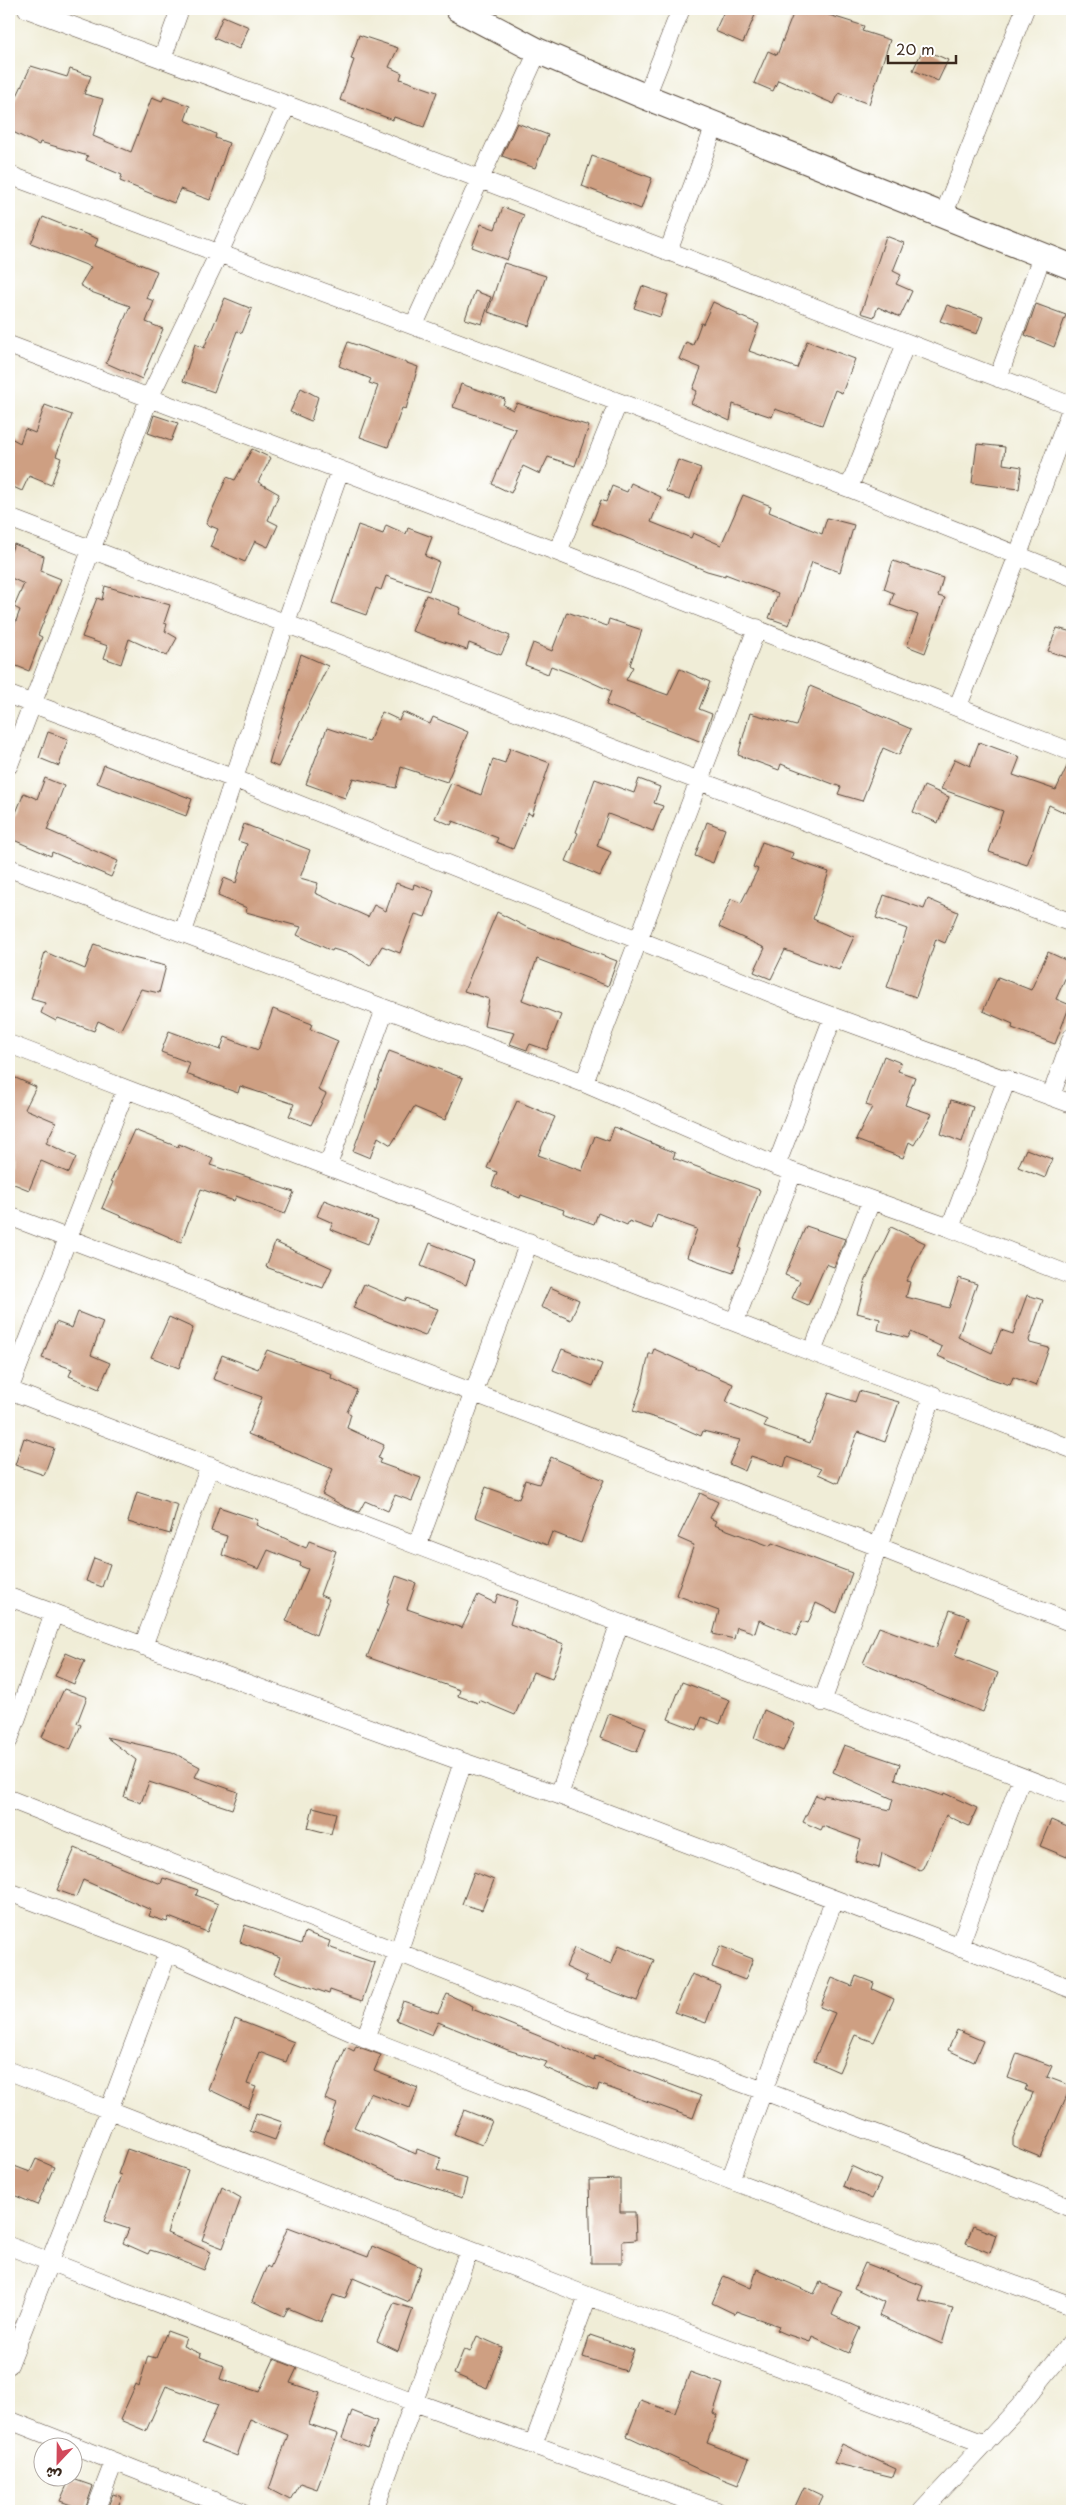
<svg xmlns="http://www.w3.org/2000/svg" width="1081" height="2520" viewBox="0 0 1081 2520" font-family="'Playpen Sans','Playpen Sans Arabic',sans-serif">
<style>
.building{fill:#ce9f82}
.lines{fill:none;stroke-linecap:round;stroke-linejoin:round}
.street-casing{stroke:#56473a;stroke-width:19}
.secondary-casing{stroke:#56473a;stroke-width:27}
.street{stroke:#fff;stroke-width:18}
.secondary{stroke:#fff;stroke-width:25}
</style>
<rect width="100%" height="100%" fill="#fff"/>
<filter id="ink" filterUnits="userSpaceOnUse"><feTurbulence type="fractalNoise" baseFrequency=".02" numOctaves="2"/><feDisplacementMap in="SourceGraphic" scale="10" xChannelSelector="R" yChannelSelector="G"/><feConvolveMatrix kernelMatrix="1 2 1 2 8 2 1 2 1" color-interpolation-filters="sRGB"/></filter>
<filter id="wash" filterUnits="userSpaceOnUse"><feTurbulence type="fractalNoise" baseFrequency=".0096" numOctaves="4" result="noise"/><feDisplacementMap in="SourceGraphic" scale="20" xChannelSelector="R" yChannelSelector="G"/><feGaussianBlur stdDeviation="1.12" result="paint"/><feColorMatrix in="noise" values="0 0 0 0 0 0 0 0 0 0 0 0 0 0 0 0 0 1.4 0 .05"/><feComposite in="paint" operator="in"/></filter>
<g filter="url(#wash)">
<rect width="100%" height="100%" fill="#f0edd7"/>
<g id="blocks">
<path class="building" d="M 725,9 L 741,9 L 755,15 L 743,43 L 715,31 Z
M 795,9 L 810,9 L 864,26 L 862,31 L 890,40 L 869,104 L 839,93 L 834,104 L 778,80 L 773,91 L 754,83 L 768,51 L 777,55 Z
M 223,16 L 249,27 L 239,49 L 214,38 Z
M 359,35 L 398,48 L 389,67 L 402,73 L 400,79 L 437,92 L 424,127 L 394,117 L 393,120 L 340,100 L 354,60 L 351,59 Z
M 923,49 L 948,60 L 938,81 L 913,70 Z
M 31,66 L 67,77 L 70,69 L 91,76 L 84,94 L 103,99 L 93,136 L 131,152 L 152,97 L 162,101 L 164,97 L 190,106 L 185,120 L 216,134 L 215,138 L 229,143 L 210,200 L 180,189 L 174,203 L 120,181 L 122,175 L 86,160 L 88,156 L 40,142 L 39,145 L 9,130 L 9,113 Z
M 517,123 L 548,135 L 535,168 L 502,156 Z
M 592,156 L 652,178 L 641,209 L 582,186 Z
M 503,207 L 524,215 L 507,260 L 472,247 L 481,224 L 495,229 Z
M 43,217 L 98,239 L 95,246 L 157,271 L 146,298 L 154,301 L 146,322 L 163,329 L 142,379 L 106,363 L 130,306 L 91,292 L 80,285 L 91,267 L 31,243 Z
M 886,236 L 904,243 L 893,271 L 901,275 L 896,284 L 912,291 L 900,317 L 878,307 L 874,317 L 861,313 Z
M 504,263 L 546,276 L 529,326 L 488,312 Z
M 642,286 L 668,295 L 660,317 L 634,308 Z
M 475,291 L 491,297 L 482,324 L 465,319 Z
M 225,298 L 252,309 L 242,333 L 237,331 L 214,392 L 183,381 L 195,344 L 204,348 Z
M 713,302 L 737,313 L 737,315 L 759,324 L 749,351 L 797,368 L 807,341 L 855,359 L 842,393 L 835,390 L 822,425 L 775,409 L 772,417 L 733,404 L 730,421 L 691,403 L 697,391 L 693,389 L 701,368 L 679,359 L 686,342 L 693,345 L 701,323 L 703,324 Z
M 1036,304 L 1066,315 L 1054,347 L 1025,335 Z
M 947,305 L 983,317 L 977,334 L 940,321 Z
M 348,342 L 418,367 L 406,409 L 402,408 L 388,447 L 360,437 L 378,386 L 369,383 L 371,379 L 339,366 Z
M 461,384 L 505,399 L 503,405 L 513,410 L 517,403 L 589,426 L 575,466 L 548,457 L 540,474 L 523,466 L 511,493 L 492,484 L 516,429 L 453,407 Z
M 301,388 L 318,397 L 311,421 L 290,412 Z
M 45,405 L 72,415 L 56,456 L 61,458 L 51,485 L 29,476 L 22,491 L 9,485 L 9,437 L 20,443 L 25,429 L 35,433 Z
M 154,415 L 178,423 L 171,441 L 148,433 Z
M 977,444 L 1005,447 L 1003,464 L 1022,467 L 1019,489 L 972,483 Z
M 252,449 L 271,458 L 258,482 L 279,494 L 268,520 L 278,525 L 268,547 L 255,541 L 245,562 L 210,547 L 218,529 L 206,524 L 227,477 L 235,480 Z
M 678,460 L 701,468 L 690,499 L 666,491 Z
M 631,483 L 661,497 L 651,522 L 691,538 L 693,533 L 721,545 L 743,495 L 771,506 L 769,512 L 822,534 L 827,518 L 854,525 L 840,572 L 812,562 L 789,625 L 769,618 L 778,594 L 725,574 L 725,576 L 707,571 L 592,524 L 601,500 L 606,502 L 612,486 L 627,492 Z
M 358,525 L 383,534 L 386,525 L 406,534 L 408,528 L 432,537 L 425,556 L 439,562 L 429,591 L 386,576 L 381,590 L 376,588 L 366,615 L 332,603 Z
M 14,544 L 44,556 L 41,571 L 61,579 L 38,635 L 42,637 L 29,671 L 9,663 L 9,640 L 20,610 L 14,607 L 24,584 L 9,577 L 9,556 Z
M 893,561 L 943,578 L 938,596 L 945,598 L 925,653 L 907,646 L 918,615 L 890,605 L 894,593 L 884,589 Z
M 105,586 L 170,605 L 164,623 L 167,624 L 165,631 L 177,638 L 167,656 L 129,639 L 121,664 L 104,658 L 108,646 L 82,637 L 97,598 L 102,600 Z
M 426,595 L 461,608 L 459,614 L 510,636 L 501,655 L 469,643 L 467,650 L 412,631 Z
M 567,612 L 607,626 L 609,619 L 642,630 L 630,665 L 633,667 L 626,680 L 668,695 L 680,669 L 710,682 L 699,709 L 712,714 L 702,742 L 606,705 L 611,691 L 582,678 L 551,666 L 548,674 L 525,665 L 533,643 L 552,651 Z
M 1057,628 L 1072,632 L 1072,659 L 1048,651 Z
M 301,654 L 328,666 L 278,767 L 269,763 Z
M 810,686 L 911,729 L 899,755 L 883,748 L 862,801 L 838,794 L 841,787 L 781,764 L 779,770 L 738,755 L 750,713 L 796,726 Z
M 382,712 L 399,720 L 403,712 L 430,724 L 433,717 L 468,732 L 447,782 L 401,767 L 396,788 L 353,778 L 345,798 L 306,784 L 327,728 L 369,742 Z
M 48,732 L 68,739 L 59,766 L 39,758 Z
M 979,742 L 1020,757 L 1013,775 L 1056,790 L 1069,762 L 1072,762 L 1072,816 L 1049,805 L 1027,865 L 989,852 L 1003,811 L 941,789 L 955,759 L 970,766 Z
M 510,748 L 550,763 L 532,815 L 528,813 L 513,849 L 496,842 L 498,838 L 453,821 L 451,825 L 435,818 L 451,783 L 481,795 L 493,759 L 505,763 Z
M 104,765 L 192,799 L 186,816 L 97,783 Z
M 45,778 L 64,786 L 47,830 L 118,861 L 111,877 L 52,852 L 51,856 L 9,838 L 9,830 L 24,793 L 37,799 Z
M 595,779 L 634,793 L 639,779 L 660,787 L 654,803 L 663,806 L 653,831 L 608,814 L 597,846 L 611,852 L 600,876 L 566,861 L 578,833 L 576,832 Z
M 924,786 L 949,797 L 938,823 L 913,812 Z
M 707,822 L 725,829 L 713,863 L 695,856 Z
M 244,824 L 310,850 L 300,878 L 318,883 L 315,893 L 368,917 L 374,905 L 386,911 L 396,883 L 413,889 L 414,884 L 434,891 L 425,917 L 415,914 L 400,953 L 382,946 L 370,966 L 353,955 L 333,949 L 332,951 L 297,935 L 301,927 L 246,912 L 247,908 L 218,896 L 224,878 L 236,883 L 247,844 L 238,841 Z
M 762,842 L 793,853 L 791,859 L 829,872 L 813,919 L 854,937 L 839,970 L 785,950 L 771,979 L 754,972 L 765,948 L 719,927 L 731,899 L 741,903 L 758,869 L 753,867 Z
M 884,895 L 924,909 L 928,899 L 958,912 L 945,943 L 936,939 L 916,997 L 887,987 L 907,929 L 876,918 Z
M 497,912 L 526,927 L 617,961 L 608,986 L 537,959 L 522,1000 L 561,1015 L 547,1050 L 530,1044 L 527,1050 L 510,1044 L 515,1033 L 484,1026 L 489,999 L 464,991 Z
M 94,944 L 129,957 L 166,966 L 159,993 L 141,989 L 120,1031 L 98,1021 L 94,1031 L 58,1018 L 56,1021 L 41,1013 L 45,1003 L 31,999 L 45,952 L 85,969 Z
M 1048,952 L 1072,963 L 1056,999 L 1070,1005 L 1055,1044 L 1012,1028 L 1013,1024 L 983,1011 L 998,977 L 1031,990 Z
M 273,1009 L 312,1024 L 310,1029 L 338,1041 L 318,1090 L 326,1094 L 311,1125 L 289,1116 L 294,1104 L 240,1086 L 238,1093 L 186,1074 L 190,1063 L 161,1052 L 169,1031 L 220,1050 L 225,1037 L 258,1050 Z
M 389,1051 L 463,1078 L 445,1120 L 414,1107 L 391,1145 L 378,1137 L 370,1158 L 353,1151 Z
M 884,1056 L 901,1063 L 898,1071 L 915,1077 L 905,1105 L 932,1114 L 914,1145 L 909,1142 L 903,1158 L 856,1140 L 872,1107 L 866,1105 Z
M 9,1075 L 36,1087 L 25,1109 L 56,1122 L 46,1143 L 76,1157 L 69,1173 L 41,1161 L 29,1190 L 9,1182 Z
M 951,1100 L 973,1107 L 962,1142 L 941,1134 Z
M 517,1101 L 555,1117 L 538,1155 L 582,1171 L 595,1136 L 609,1141 L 614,1127 L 675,1153 L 673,1158 L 760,1190 L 739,1248 L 741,1249 L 733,1273 L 687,1257 L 697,1229 L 657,1215 L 652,1229 L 629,1221 L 627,1225 L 598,1213 L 594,1224 L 563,1213 L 564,1210 L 521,1195 L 520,1198 L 492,1186 L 497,1172 L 487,1168 Z
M 134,1130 L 178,1147 L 179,1144 L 213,1159 L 210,1165 L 294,1192 L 285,1214 L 236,1196 L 234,1201 L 201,1189 L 181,1242 L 102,1208 L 113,1182 L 111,1181 Z
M 1026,1149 L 1052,1159 L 1045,1178 L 1018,1167 Z
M 324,1200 L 378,1221 L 368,1244 L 330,1229 L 333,1223 L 317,1216 Z
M 806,1226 L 845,1239 L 834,1267 L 826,1264 L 808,1305 L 792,1298 L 800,1281 L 785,1275 Z
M 891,1227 L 925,1243 L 906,1281 L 910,1282 L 906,1297 L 949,1308 L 959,1278 L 977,1284 L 958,1337 L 992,1353 L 1001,1330 L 1013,1334 L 1027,1295 L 1043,1300 L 1029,1340 L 1030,1343 L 1049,1348 L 1036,1386 L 1013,1377 L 1010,1385 L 983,1376 L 938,1356 L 942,1347 L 911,1332 L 908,1338 L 878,1330 L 880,1319 L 857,1313 L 866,1279 Z
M 275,1242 L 332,1268 L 323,1288 L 266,1267 Z
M 430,1243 L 474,1261 L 466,1285 L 421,1266 Z
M 364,1284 L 404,1301 L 405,1298 L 438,1309 L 425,1336 L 353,1308 Z
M 550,1287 L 579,1300 L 571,1320 L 541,1307 Z
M 78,1312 L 103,1322 L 91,1355 L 110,1363 L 99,1389 L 69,1376 L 72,1369 L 42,1358 L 56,1322 L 72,1328 Z
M 169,1317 L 193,1328 L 179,1368 L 151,1357 Z
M 562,1349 L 602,1364 L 593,1386 L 553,1370 Z
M 654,1349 L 733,1384 L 726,1402 L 767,1420 L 764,1427 L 810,1443 L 829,1393 L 855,1402 L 859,1391 L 899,1402 L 885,1442 L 858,1432 L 838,1483 L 818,1474 L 821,1469 L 787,1457 L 784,1467 L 751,1456 L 745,1471 L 729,1464 L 740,1440 L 703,1431 L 701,1436 L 669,1422 L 633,1411 L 642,1385 L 649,1354 L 652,1354 Z
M 267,1350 L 332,1374 L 331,1378 L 357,1390 L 347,1412 L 351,1414 L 347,1428 L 384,1445 L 378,1458 L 381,1459 L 379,1463 L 421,1478 L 412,1501 L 395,1495 L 388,1511 L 365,1501 L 359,1512 L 345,1507 L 322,1494 L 333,1469 L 248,1434 L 262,1397 L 213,1379 L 222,1355 L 258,1369 Z
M 24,1438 L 54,1448 L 44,1475 L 15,1465 Z
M 551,1457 L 604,1480 L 592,1506 L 594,1507 L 581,1543 L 552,1532 L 547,1545 L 475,1517 L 486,1487 L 519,1499 L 525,1480 L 539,1484 Z
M 137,1492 L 178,1505 L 170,1534 L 128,1522 Z
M 700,1493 L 718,1502 L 710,1518 L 716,1521 L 714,1525 L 770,1546 L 772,1543 L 852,1573 L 837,1613 L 816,1603 L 808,1623 L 802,1621 L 796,1636 L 759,1620 L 755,1633 L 737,1627 L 734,1639 L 713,1634 L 719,1611 L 676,1595 L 694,1545 L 678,1538 Z
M 219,1507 L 258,1520 L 256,1525 L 306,1548 L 309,1541 L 336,1551 L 320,1595 L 329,1599 L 316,1635 L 286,1621 L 308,1569 L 300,1566 L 301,1563 L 268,1550 L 259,1569 L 222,1555 L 227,1536 L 211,1531 Z
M 94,1558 L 110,1564 L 102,1587 L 86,1581 Z
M 396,1576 L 416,1583 L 407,1609 L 462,1628 L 478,1595 L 495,1603 L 498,1594 L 517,1601 L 510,1624 L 564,1644 L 552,1679 L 533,1672 L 515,1715 L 479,1700 L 478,1703 L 458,1696 L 460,1690 L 367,1657 L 389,1603 L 387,1602 Z
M 950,1610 L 969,1617 L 955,1656 L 998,1673 L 983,1712 L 863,1663 L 879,1627 L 936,1648 Z
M 66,1653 L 85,1661 L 74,1684 L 55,1676 Z
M 682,1682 L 730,1700 L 720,1724 L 702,1717 L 697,1730 L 668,1719 Z
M 64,1689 L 87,1697 L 77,1723 L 81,1725 L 70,1750 L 42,1737 Z
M 764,1710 L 795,1724 L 783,1751 L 754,1738 Z
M 609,1713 L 646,1727 L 637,1752 L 600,1738 Z
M 106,1737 L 172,1752 L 200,1767 L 195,1777 L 238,1792 L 232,1809 L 149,1782 L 141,1803 L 124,1797 L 136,1760 Z
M 844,1745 L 900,1764 L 895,1779 L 943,1796 L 944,1793 L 977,1808 L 969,1826 L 946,1815 L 923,1868 L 920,1870 L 882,1853 L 879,1868 L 855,1861 L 861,1840 L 823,1826 L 821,1830 L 803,1822 L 816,1795 L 823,1798 L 824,1795 L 890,1810 L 893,1799 L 833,1772 Z
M 313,1807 L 336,1813 L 331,1834 L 308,1828 Z
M 1051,1820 L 1072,1829 L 1072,1845 L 1067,1857 L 1040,1846 Z
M 75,1848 L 161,1884 L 163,1878 L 198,1890 L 196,1895 L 218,1904 L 207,1932 L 169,1917 L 167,1922 L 149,1916 L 151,1910 L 83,1880 L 76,1897 L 57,1890 Z
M 474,1872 L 494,1880 L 482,1910 L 462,1904 Z
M 245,1925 L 301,1944 L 305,1932 L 330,1941 L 328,1947 L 375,1963 L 362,2001 L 330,1990 L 329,1994 L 274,1974 L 280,1957 L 240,1942 Z
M 619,1945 L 654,1960 L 637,2001 L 585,1981 L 587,1977 L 566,1967 L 574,1948 L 611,1964 Z
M 720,1946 L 753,1959 L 745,1980 L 712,1967 Z
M 692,1974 L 720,1985 L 706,2023 L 674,2012 Z
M 856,1976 L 874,1983 L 872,1989 L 894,1999 L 874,2042 L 855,2035 L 839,2072 L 814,2061 L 835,2013 L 820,2007 L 832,1978 L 852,1986 Z
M 447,1994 L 473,2006 L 472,2009 L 554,2042 L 594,2061 L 595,2056 L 701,2096 L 693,2118 L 599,2084 L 597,2091 L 544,2067 L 547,2062 L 508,2050 L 438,2022 L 432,2035 L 396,2020 L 403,2001 L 438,2013 Z
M 235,2019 L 294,2042 L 286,2062 L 259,2052 L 247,2084 L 256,2087 L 248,2108 L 208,2089 Z
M 957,2030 L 983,2041 L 974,2062 L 948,2050 Z
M 356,2046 L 381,2055 L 374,2071 L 418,2088 L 410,2108 L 370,2093 L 354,2127 L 416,2154 L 417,2149 L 441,2158 L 437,2170 L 467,2179 L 462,2198 L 396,2176 L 323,2143 L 337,2104 L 325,2099 L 346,2047 L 354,2051 Z
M 1017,2053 L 1052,2066 L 1047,2077 L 1071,2086 L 1040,2157 L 1013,2146 L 1013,2138 L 1033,2093 L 1025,2090 L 1027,2085 L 1008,2078 Z
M 464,2110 L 492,2121 L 482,2145 L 454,2134 Z
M 256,2113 L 282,2122 L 275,2140 L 250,2131 Z
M 127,2149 L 188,2170 L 167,2233 L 211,2252 L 204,2270 L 164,2254 L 150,2250 L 148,2254 L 123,2243 L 129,2229 L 104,2221 L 121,2175 L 118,2174 Z
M 36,2159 L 54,2167 L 37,2205 L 9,2193 L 9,2164 L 30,2172 Z
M 851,2166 L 881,2180 L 872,2199 L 843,2186 Z
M 620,2179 L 620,2212 L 635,2212 L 636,2240 L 622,2241 L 622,2263 L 591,2263 L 589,2180 Z
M 222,2187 L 241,2198 L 223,2248 L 202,2240 Z
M 973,2226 L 996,2235 L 990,2253 L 966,2243 Z
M 288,2227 L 368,2257 L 372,2246 L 421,2267 L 409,2302 L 353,2278 L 345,2299 L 333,2295 L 321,2322 L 288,2308 L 284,2316 L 252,2301 L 267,2266 L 270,2268 Z
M 865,2263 L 923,2286 L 918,2300 L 953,2308 L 942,2344 L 879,2316 L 884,2302 L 854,2288 Z
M 757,2269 L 814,2294 L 820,2282 L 842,2291 L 832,2315 L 860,2328 L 849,2353 L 812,2336 L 810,2342 L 786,2334 L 777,2330 L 779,2326 L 736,2311 L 735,2314 L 712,2303 L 724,2276 L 751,2288 Z
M 394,2303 L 413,2309 L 398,2351 L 377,2341 Z
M 167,2331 L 186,2338 L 183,2346 L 201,2354 L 200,2357 L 224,2366 L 220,2379 L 259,2392 L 274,2359 L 297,2368 L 290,2383 L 320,2393 L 309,2424 L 338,2434 L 317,2489 L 300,2483 L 290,2500 L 269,2489 L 288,2435 L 250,2419 L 237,2456 L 202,2442 L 218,2405 L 166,2386 L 146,2431 L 120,2420 L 136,2384 L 139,2386 L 148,2356 L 156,2358 Z
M 590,2335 L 634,2350 L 626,2371 L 583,2357 Z
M 477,2336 L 502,2347 L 487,2388 L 454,2374 L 464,2349 L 470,2352 Z
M 690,2372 L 723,2384 L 713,2413 L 717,2415 L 707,2443 L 749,2459 L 738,2485 L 700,2470 L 627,2436 L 641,2400 L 675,2413 Z
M 352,2411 L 377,2421 L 367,2448 L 342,2438 Z
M 842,2444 L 896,2469 L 893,2477 L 834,2463 Z
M 70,2478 L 93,2486 L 85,2510 L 60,2501 Z
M 804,2487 L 823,2496 L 816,2511 L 793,2511 Z
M 113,2494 L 122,2497 L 116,2511 L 106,2511 Z"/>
</g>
</g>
<g filter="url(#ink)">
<use href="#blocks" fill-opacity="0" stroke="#56473a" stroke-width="1"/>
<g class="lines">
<g class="street-casing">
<path id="street" d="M 27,9 L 287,105 L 1072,406
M 162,59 L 180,9
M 646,97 L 681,9
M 9,175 L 849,488 L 1072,577
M 943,216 L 1025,9
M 668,252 L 715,125
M 414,325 L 538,51
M 9,345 L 558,552 L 1072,752
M 998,378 L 1042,256
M 849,488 L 906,343
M 9,518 L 1072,923
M 558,552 L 618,403
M 9,695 L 235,779 L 801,1005 L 1072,1104
M 958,706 L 1018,555 L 1072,406
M 9,765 L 150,396 L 218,255 L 287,105
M 9,868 L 584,1083 L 776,1166 L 950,1228 L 1072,1276
M 183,932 L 285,625 L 340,470
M 9,1044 L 812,1352 L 1072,1449
M 584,1083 L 757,628
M 1051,1096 L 1072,1037
M 328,1165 L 385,1009
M 776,1166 L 833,1017
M 9,1216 L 879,1547 L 1072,1623
M 950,1228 L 1007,1079
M 735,1321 L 793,1172
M 812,1352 L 871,1201
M 9,1390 C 364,1524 717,1661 1072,1796
M 9,1390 L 126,1089
M 418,1544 L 529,1242
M 9,1597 L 463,1762 L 559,1795 L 1072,1989
M 143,1646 L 210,1466
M 822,1702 L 933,1395
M 9,1740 L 54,1613
M 559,1795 L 619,1625
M 9,1799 L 570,2020 L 764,2091 L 1072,2208
M 9,1892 L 168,1952 L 365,2038 L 730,2180 L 1072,2306
M 959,1947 L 1022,1777
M 365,2038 L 398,1953 L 463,1762
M 9,2071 L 588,2296 L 985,2444
M 730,2180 L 834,1900
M 9,2246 L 414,2402 L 717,2511
M 9,2365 L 109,2110 L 168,1952
M 9,2420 L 240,2511
M 533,2445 L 588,2296
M 95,2511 L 114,2462
M 374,2511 L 469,2250
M 922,2511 L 1019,2407 L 1072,2341"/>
</g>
<g class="secondary-casing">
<path id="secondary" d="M 458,9 L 538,51 L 646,97 L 1072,267"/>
</g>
<use href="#street" class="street"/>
<use href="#secondary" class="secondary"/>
</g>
</g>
<rect width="1081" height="2520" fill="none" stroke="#fff" stroke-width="30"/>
<g transform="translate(58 2462) rotate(202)"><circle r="24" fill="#ffffff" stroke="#b1aaa5"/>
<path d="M0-4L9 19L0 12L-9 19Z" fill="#d1495b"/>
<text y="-8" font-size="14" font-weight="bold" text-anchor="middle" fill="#3b2a1e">ش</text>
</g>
<path d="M888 55v8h68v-8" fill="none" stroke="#3b2a1e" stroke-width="2.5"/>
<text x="896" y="55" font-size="15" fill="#3b2a1e" stroke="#ffffff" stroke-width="4" paint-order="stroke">20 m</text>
</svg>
